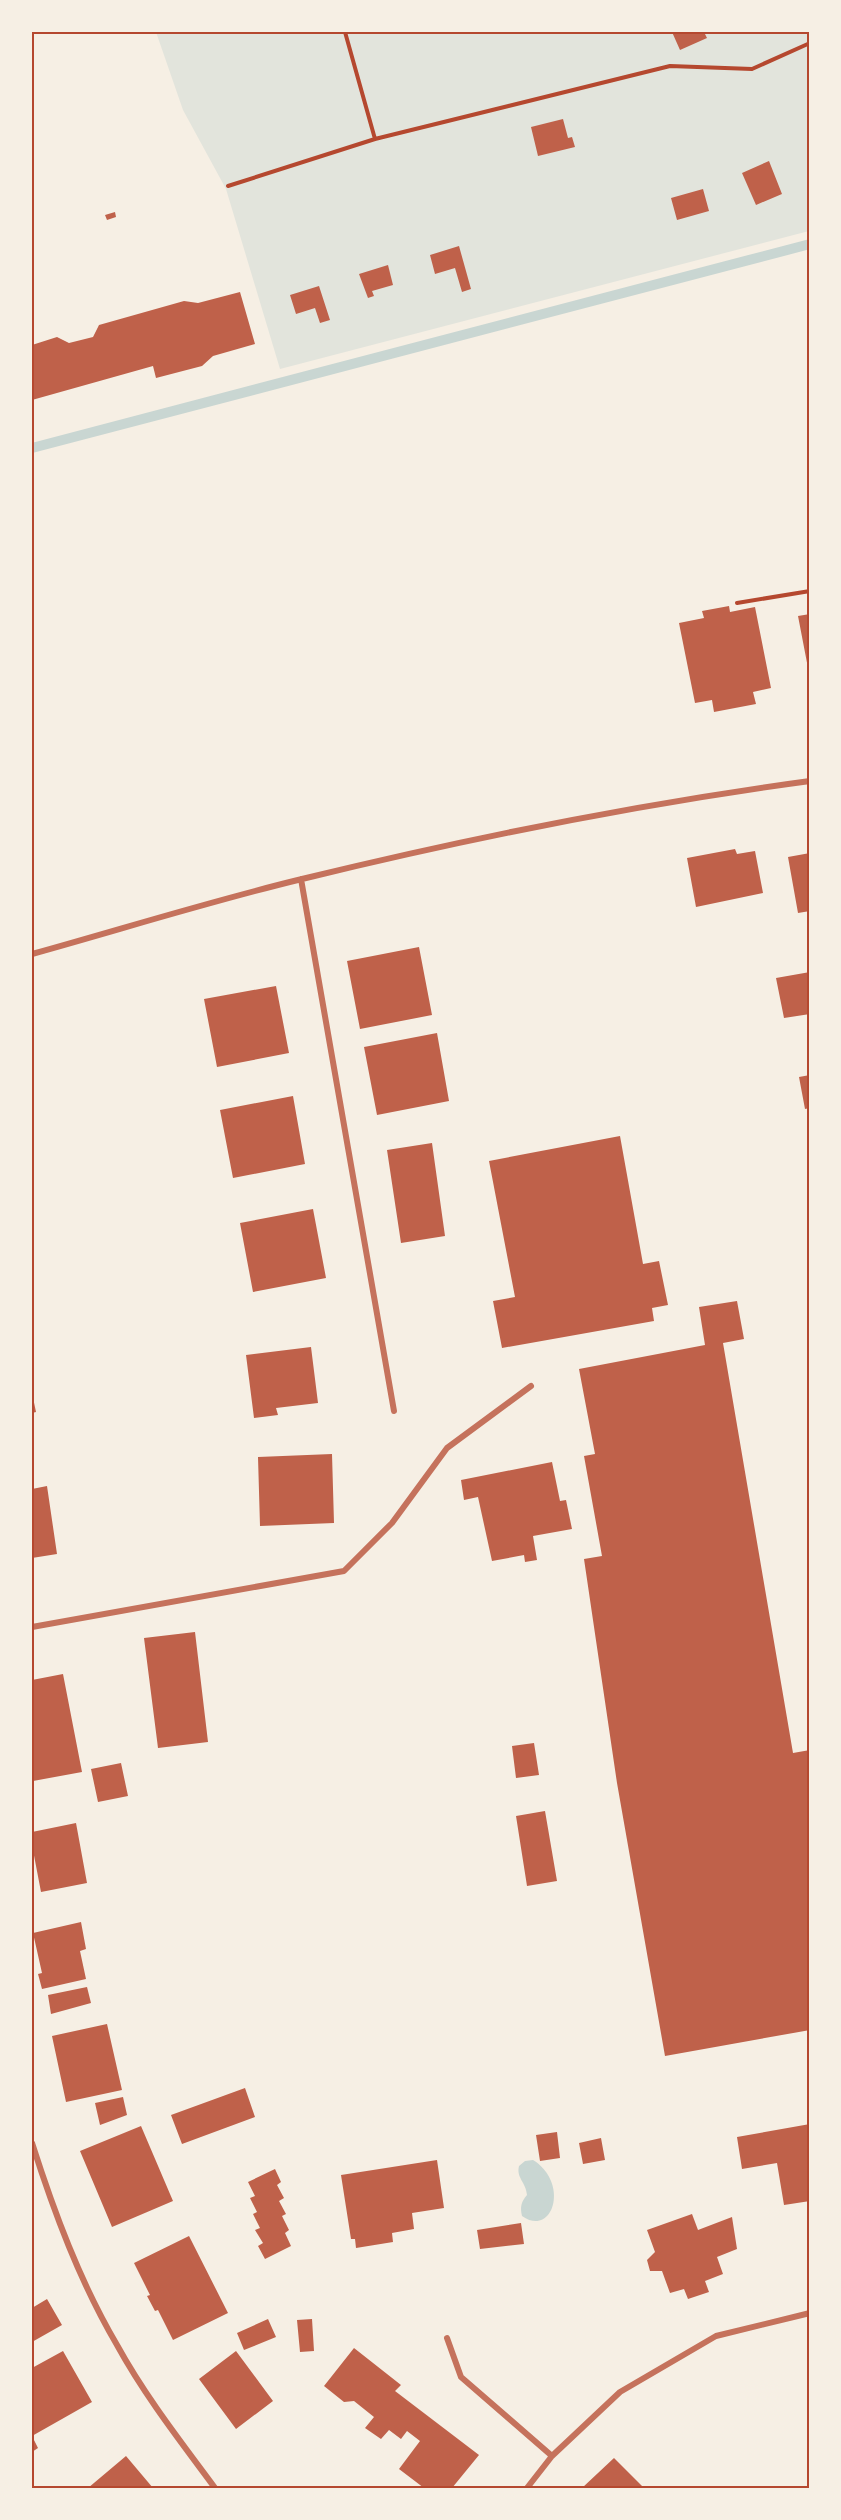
<svg xmlns="http://www.w3.org/2000/svg" width="841" height="2520" viewBox="0 0 841 2520" font-family="'Public Sans',sans-serif">
<style>
.green{fill:#e2e4dc}
.water{fill:#c9d6d2}
.lines{fill:none;stroke-linecap:round;stroke-linejoin:round}
.stream{stroke:#c9d6d2;stroke-width:10}
.building{fill:#bf614a}
.path{stroke:#b5482f;stroke-width:4}
.minor{stroke:#c5725c;stroke-width:6}
.neatline{fill:none;stroke:#b5482f;stroke-width:2}
</style>
<rect width="100%" height="100%" fill="#f6efe4"/>
<path class="green" d="M 156,32 L 809,32 L 809,231 L 280,369 L 226,189 L 183,110 Z"/>
<path class="water" d="M 533,2160 C 570,2183 553,2238 522,2216 C 520,2207 521,2202 527,2195 C 526,2182 516,2178 519,2166 L 525,2161 Z"/>
<g class="lines">
<path class="stream" d="M 32,448 L 810,244"/>
</g>
<path class="building" d="M 672,32 L 704,32 L 707,38 L 680,50 Z
M 563,119 L 568,138 L 572,137 L 575,147 L 538,156 L 531,127 Z
M 769,161 L 782,194 L 756,205 L 742,173 Z
M 703,189 L 709,211 L 677,220 L 671,198 Z
M 115,212 L 116,217 L 107,220 L 105,215 Z
M 459,246 L 471,289 L 462,292 L 455,268 L 435,274 L 430,255 Z
M 388,265 L 393,285 L 372,291 L 374,296 L 368,298 L 359,274 Z
M 319,286 L 330,320 L 320,323 L 315,308 L 296,314 L 290,295 Z
M 240,292 L 255,344 L 213,356 L 202,366 L 156,378 L 153,366 L 32,400 L 32,345 L 57,337 L 69,343 L 93,337 L 99,325 L 184,301 L 198,303 Z
M 729,606 L 730,612 L 755,607 L 771,688 L 753,692 L 756,704 L 714,712 L 712,700 L 695,703 L 679,623 L 704,618 L 702,611 Z
M 810,614 L 810,668 L 808,668 L 798,616 Z
M 735,849 L 737,854 L 755,851 L 763,893 L 696,907 L 687,858 Z
M 810,853 L 810,911 L 798,913 L 788,857 Z
M 419,947 L 432,1015 L 360,1029 L 347,961 Z
M 810,972 L 810,1014 L 784,1018 L 776,978 Z
M 276,986 L 289,1053 L 217,1067 L 204,999 Z
M 437,1033 L 449,1101 L 377,1115 L 364,1047 Z
M 810,1075 L 810,1108 L 805,1109 L 799,1077 Z
M 293,1096 L 305,1164 L 233,1178 L 220,1110 Z
M 620,1136 L 643,1264 L 659,1261 L 668,1305 L 652,1308 L 654,1321 L 502,1348 L 493,1301 L 515,1297 L 489,1161 Z
M 432,1143 L 445,1236 L 401,1243 L 387,1150 Z
M 313,1209 L 326,1278 L 253,1292 L 240,1223 Z
M 737,1301 L 744,1339 L 723,1343 L 793,1753 L 810,1750 L 810,2030 L 665,2056 L 617,1783 L 584,1559 L 602,1556 L 584,1456 L 595,1454 L 579,1369 L 705,1345 L 699,1307 Z
M 311,1347 L 318,1403 L 276,1408 L 278,1415 L 254,1418 L 246,1355 Z
M 32,1393 L 36,1412 L 32,1413 Z
M 332,1454 L 334,1523 L 260,1526 L 258,1457 Z
M 552,1462 L 560,1501 L 566,1500 L 572,1529 L 533,1536 L 537,1560 L 525,1562 L 524,1555 L 492,1561 L 478,1497 L 464,1500 L 461,1480 Z
M 47,1486 L 57,1554 L 32,1558 L 32,1489 Z
M 195,1632 L 208,1742 L 158,1748 L 144,1638 Z
M 63,1674 L 82,1772 L 33,1781 L 32,1680 Z
M 534,1743 L 539,1775 L 516,1778 L 512,1746 Z
M 121,1763 L 128,1796 L 98,1802 L 91,1769 Z
M 545,1811 L 557,1881 L 527,1886 L 516,1816 Z
M 76,1823 L 87,1883 L 41,1892 L 32,1845 L 32,1832 Z
M 81,1922 L 86,1949 L 80,1951 L 86,1979 L 42,1989 L 38,1974 L 42,1973 L 33,1933 Z
M 87,1987 L 91,2003 L 51,2014 L 48,1995 Z
M 107,2024 L 122,2090 L 66,2102 L 52,2036 Z
M 245,2088 L 255,2117 L 182,2144 L 171,2115 Z
M 123,2097 L 127,2115 L 100,2125 L 95,2103 Z
M 810,2124 L 810,2201 L 784,2205 L 777,2163 L 742,2169 L 737,2137 Z
M 141,2126 L 173,2201 L 112,2227 L 80,2151 Z
M 557,2132 L 560,2158 L 540,2161 L 536,2135 Z
M 601,2138 L 605,2160 L 583,2164 L 579,2143 Z
M 437,2160 L 444,2208 L 412,2213 L 414,2229 L 392,2233 L 393,2242 L 356,2248 L 355,2239 L 351,2239 L 341,2175 Z
M 275,2169 L 281,2182 L 277,2185 L 284,2198 L 279,2201 L 286,2214 L 282,2216 L 289,2230 L 285,2233 L 291,2246 L 265,2259 L 258,2246 L 263,2243 L 255,2230 L 260,2228 L 253,2214 L 257,2212 L 250,2198 L 255,2196 L 248,2182 Z
M 692,2214 L 698,2230 L 732,2217 L 737,2249 L 717,2257 L 723,2274 L 705,2281 L 709,2292 L 688,2299 L 684,2289 L 670,2293 L 662,2271 L 650,2271 L 647,2260 L 655,2252 L 647,2230 Z
M 521,2223 L 524,2244 L 480,2249 L 477,2230 Z
M 189,2236 L 228,2313 L 173,2340 L 158,2310 L 155,2311 L 147,2296 L 150,2295 L 134,2263 Z
M 47,2299 L 62,2325 L 32,2342 L 32,2308 Z
M 268,2319 L 276,2337 L 244,2350 L 237,2333 Z
M 312,2319 L 314,2351 L 300,2352 L 297,2320 Z
M 354,2348 L 401,2385 L 395,2391 L 479,2455 L 452,2488 L 424,2488 L 399,2469 L 420,2441 L 407,2431 L 401,2439 L 389,2430 L 381,2439 L 365,2428 L 374,2417 L 354,2401 L 344,2402 L 324,2386 Z
M 63,2351 L 92,2402 L 32,2436 L 38,2448 L 32,2452 L 32,2368 Z
M 236,2351 L 273,2401 L 236,2429 L 199,2379 Z
M 126,2456 L 153,2488 L 88,2488 Z
M 614,2458 L 644,2488 L 582,2488 Z"/>
<g class="lines">
<path class="path" d="M 345,32 L 375,139
M 228,186 L 375,139 L 670,66 L 752,69 L 810,43
M 737,603 L 810,591"/>
<path class="minor" d="M 301,879 L 394,1411
M 32,954 C 122,929 211,901 302,879 C 470,838 639,804 810,781
M 32,1627 L 344,1571 L 392,1523 L 447,1448 L 531,1386
M 32,2143 C 54,2212 80,2282 117,2345 C 145,2396 181,2442 215,2488
M 447,2338 L 461,2377 L 552,2456
M 527,2488 L 552,2456 L 620,2392 L 716,2336 L 810,2313"/>
</g>
<rect width="841" height="2520" fill="none" stroke="#f6efe4" stroke-width="66"/>
<rect x="33" y="33" width="775" height="2454" class="neatline"/>
</svg>
